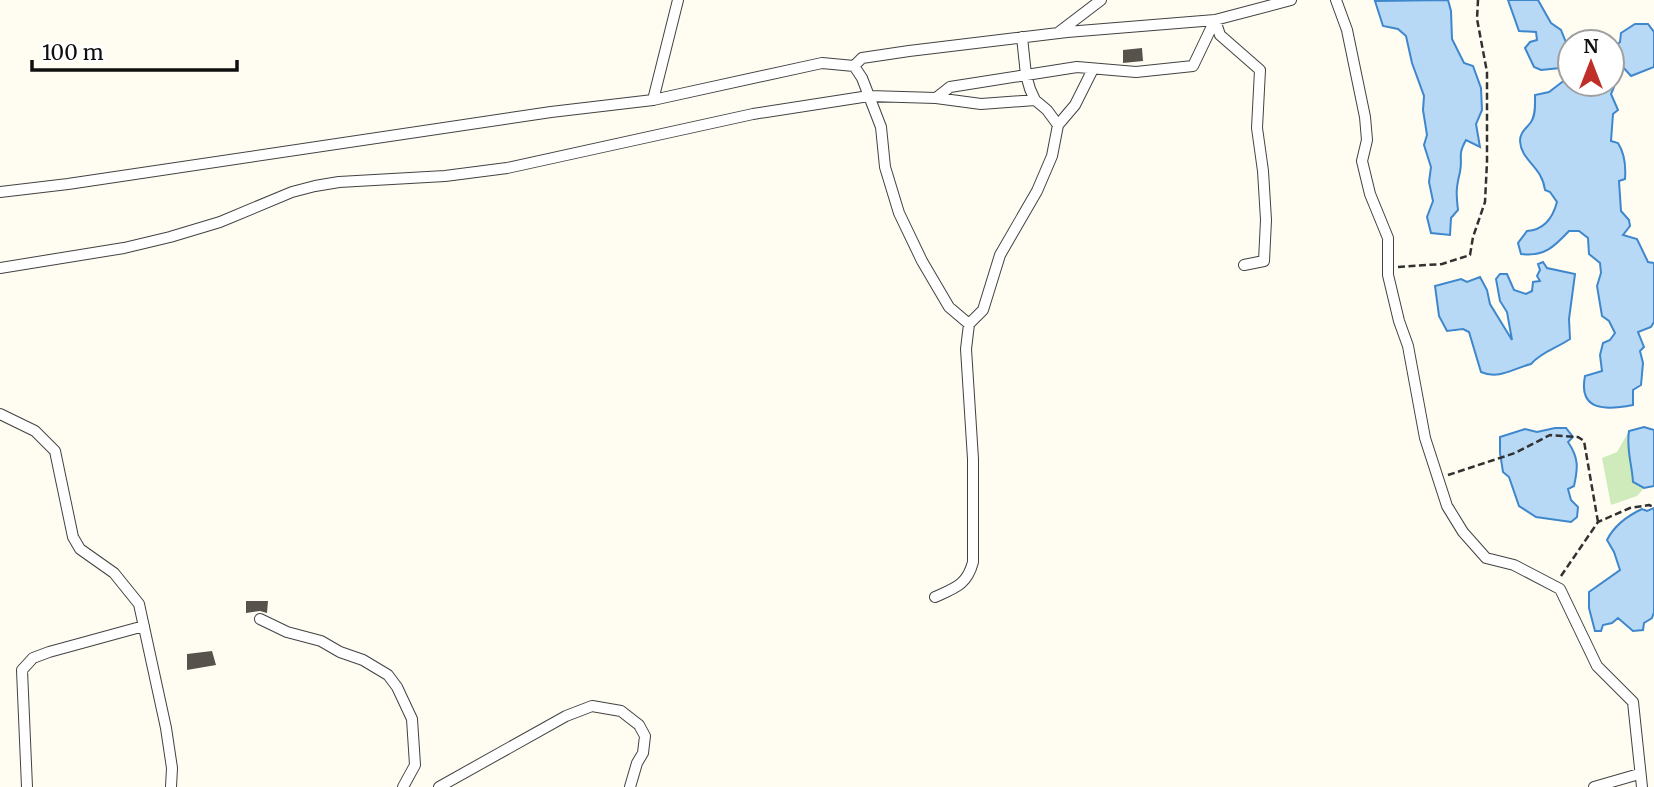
<svg xmlns="http://www.w3.org/2000/svg" width="1654" height="787" viewBox="0 0 1654 787" font-family="Merriweather,serif">
<style>
.green{fill:#cfeabb}
.water{fill:#b7d9f6;stroke:#3e87cc;stroke-width:2}
.building{fill:#58524c}
.lines{fill:none;stroke-linecap:round;stroke-linejoin:round}
.minor-casing{stroke:#424242;stroke-width:12}
.path{stroke:#313131;stroke-width:2.5;stroke-dasharray:7 3.5;stroke-linecap:butt}
.minor{stroke:#fff;stroke-width:10}
</style>
<rect width="100%" height="100%" fill="#fffdf2"/>
<path class="green" d="M 1629,431 C 1626,449 1632,464 1633,482 L 1644,488 L 1637,496 L 1611,505 L 1602,458 L 1617,452 Z"/>
<path class="water" d="M 1448,0 L 1451,11 L 1452,39 L 1464,63 L 1473,66 L 1481,88 L 1482,110 L 1476,124 L 1480,147 L 1466,140 C 1457,156 1463,157 1460,172 C 1456,188 1456,193 1458,210 L 1451,218 L 1450,235 L 1431,233 L 1427,217 L 1433,201 L 1429,182 L 1431,167 L 1424,145 L 1427,135 L 1423,110 L 1424,96 L 1412,63 L 1406,36 L 1398,29 L 1383,26 L 1375,1 Z
M 1508,0 L 1538,0 L 1551,23 L 1561,30 L 1567,45 L 1570,67 L 1541,70 L 1534,67 L 1525,48 L 1530,42 L 1537,40 L 1536,32 L 1519,31 Z
M 1635,24 L 1648,24 L 1654,32 L 1654,67 L 1631,76 L 1613,56 L 1613,48 L 1620,42 L 1621,33 Z
M 1612,68 L 1614,87 L 1611,94 L 1618,110 L 1613,114 L 1611,141 L 1618,143 C 1625,154 1626,166 1625,179 L 1619,181 L 1621,211 L 1629,220 L 1630,226 L 1623,235 L 1637,239 L 1648,262 L 1654,263 L 1654,322 L 1651,327 L 1638,332 L 1644,347 L 1640,351 L 1643,363 L 1641,385 L 1633,390 L 1633,405 C 1607,410 1578,412 1585,376 L 1602,371 L 1600,355 L 1603,343 L 1610,340 L 1615,333 L 1609,321 L 1602,316 L 1597,286 L 1601,273 L 1600,263 L 1589,254 L 1588,238 L 1579,231 L 1569,231 C 1554,247 1544,257 1521,254 L 1518,243 L 1527,231 C 1544,230 1553,217 1557,202 L 1550,192 L 1545,190 C 1542,166 1521,161 1520,141 C 1520,132 1526,129 1531,122 C 1536,115 1535,104 1535,95 L 1549,92 L 1570,76 L 1570,84 L 1612,84 Z
M 1543,262 L 1547,268 L 1575,274 L 1569,319 L 1570,339 C 1557,348 1541,352 1531,364 C 1514,368 1499,380 1481,372 L 1469,332 L 1463,329 L 1447,331 L 1439,316 L 1435,286 L 1461,279 L 1467,282 L 1480,277 L 1487,290 L 1490,304 L 1512,340 L 1507,312 L 1500,301 L 1496,279 L 1500,274 L 1507,274 L 1514,290 L 1526,294 L 1532,291 L 1533,282 L 1540,281 L 1537,276 L 1540,270 L 1538,264 Z
M 1644,427 L 1654,430 L 1654,486 L 1644,488 L 1633,482 C 1632,464 1626,449 1629,431 Z
M 1555,428 L 1566,428 L 1573,437 L 1568,442 C 1579,458 1578,468 1574,486 L 1568,489 L 1571,500 L 1578,507 L 1577,517 L 1571,522 L 1536,517 L 1519,506 L 1509,477 L 1503,472 L 1500,453 L 1500,437 L 1525,429 L 1537,432 Z
M 1654,508 L 1654,612 L 1652,618 L 1644,623 L 1643,630 L 1633,631 L 1618,618 L 1612,623 L 1603,625 L 1601,631 L 1595,631 L 1589,608 L 1589,592 L 1620,570 L 1614,552 L 1607,540 C 1614,526 1627,516 1642,509 L 1647,511 Z"/>
<path class="building" d="M 1142,48 L 1143,61 L 1123,63 L 1123,50 Z
M 246,601 L 268,601 L 267,613 L 260,611 L 246,613 Z
M 212,651 L 216,665 L 187,670 L 187,654 Z"/>
<g class="lines">
<g class="minor-casing">
<path id="minor" d="M 1336,0 L 1347,30 L 1365,117 L 1367,140 L 1362,161 L 1370,194 L 1388,238 L 1388,275 L 1399,321 L 1408,346 L 1425,438 L 1447,506 L 1463,532 L 1486,558 L 1514,565 L 1560,589 L 1597,666 L 1633,702 L 1642,787
M 1215,20 L 1220,35 L 1260,70 L 1257,128 L 1263,171 L 1266,220 L 1264,261 L 1244,265
M 1059,32 L 1101,0
M 1022,37 L 1026,75 L 1030,89 L 1035,100 L 1047,110 L 1058,125
M 854,66 L 862,78 L 881,127 L 885,167 L 899,213 L 922,261 L 949,307 L 969,324
M 936,98 L 981,104 L 1035,100
M 653,100 L 678,0
M 0,192 L 68,184 L 551,112 L 653,100 L 822,63 L 854,66 L 862,58 L 909,51 L 1067,32 L 1215,20 L 1291,0
M 0,268 L 124,248 L 170,237 L 220,222 L 292,192 L 315,186 L 339,182 L 445,176 L 507,168 L 753,114 L 869,96 L 936,98 L 950,87 L 1077,67 L 1136,72 L 1193,66 L 1215,20
M 0,414 L 35,431 L 55,451 L 73,537 L 80,549 L 114,573 L 139,604 L 166,728 L 172,768 L 171,787
M 935,597 C 955,588 967,585 973,562 L 973,459 L 966,349 L 969,324 L 983,310 L 1000,255 L 1037,191 L 1052,156 L 1058,125 L 1075,105 L 1093,69
M 260,619 L 287,632 L 321,641 L 340,652 L 363,660 L 388,675 L 397,687 L 412,719 L 415,765 L 403,787
M 27,787 L 22,670 L 33,658 L 49,652 L 144,626
M 439,787 L 566,716 L 592,706 L 621,711 L 639,725 L 645,736 L 643,753 L 637,763 L 630,787
M 1594,787 L 1639,774"/>
</g>
<path class="path" d="M 1398,267 L 1442,264 L 1470,255 L 1473,237 L 1485,202 L 1487,162 L 1487,72 L 1477,19 L 1478,0
M 1448,475 L 1515,453 L 1550,435 L 1578,437 L 1584,441 L 1598,522
M 1561,576 L 1598,522 L 1630,508 L 1649,505 L 1654,507"/>
<use href="#minor" class="minor"/>
</g>
<g transform="translate(1591 63)"><circle r="33" fill="#ffffff" stroke="#9f9f9f" stroke-width="2"/>
<path d="M0-5L12 26L0 18L-12 26Z" fill="#bf2e28"/>
<text y="-10" font-size="19" font-weight="bold" text-anchor="middle" fill="#0f0f0f">N</text>
</g>
<path d="M32 60v10h205v-10" fill="none" stroke="#0f0f0f" stroke-width="3.5"/>
<text x="42" y="60" font-size="21" fill="#0f0f0f" stroke="#ffffff" stroke-width="5" paint-order="stroke">100 m</text>
</svg>
